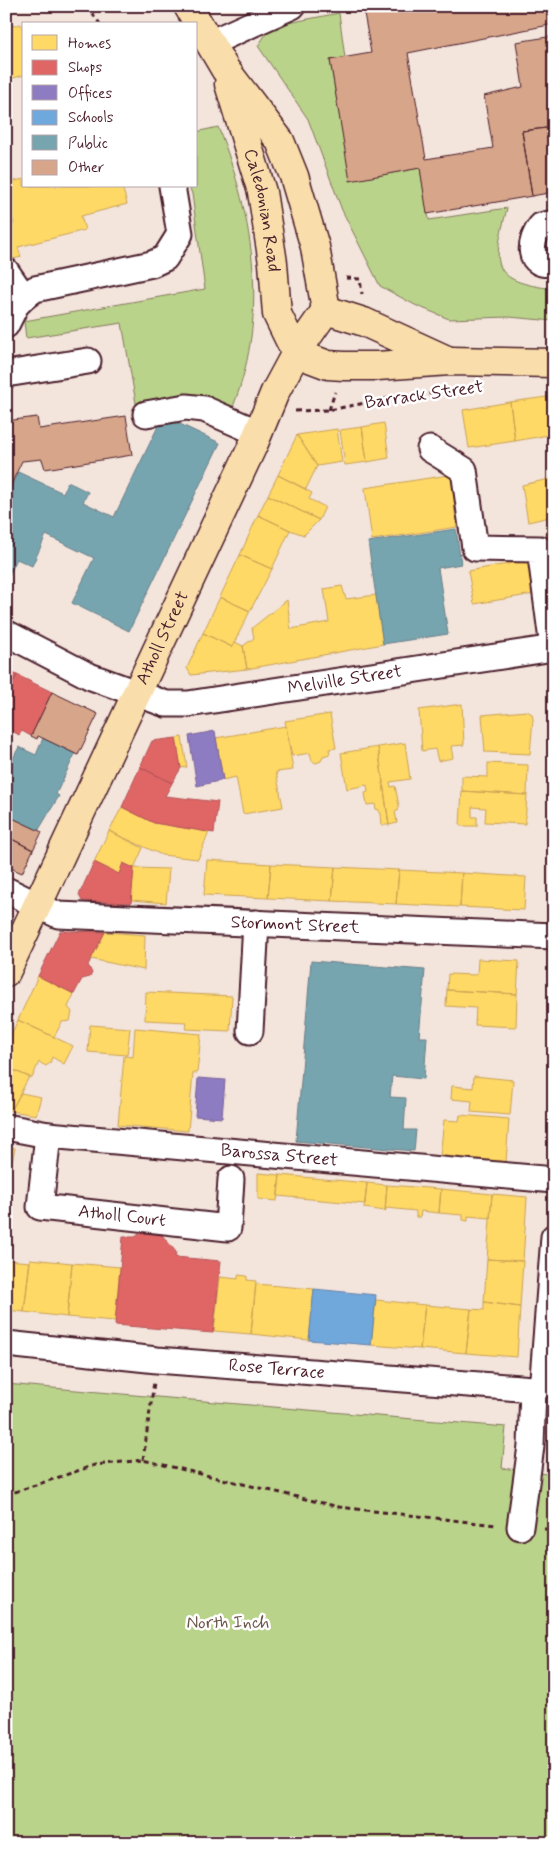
<svg xmlns="http://www.w3.org/2000/svg" width="560" height="1849" viewBox="0 0 560 1849" font-family="Mynerve,sans-serif">
<style>
.green{fill:#bad38a;stroke:#82795a}
.homes{fill:#ffd966;stroke:#c9a154}
.shops{fill:#e06666;stroke:#b35154}
.offices{fill:#8e7cc3;stroke:#7a6095}
.schools{fill:#6fa8dc;stroke:#647fa7}
.public{fill:#76a5af;stroke:#697d87}
.building{fill:#d7a58a;stroke:#4a1f2b}
.lines{fill:none;stroke-linecap:round;stroke-linejoin:round}
.minor-casing{stroke:#4a1f2b;stroke-width:29}
.major-casing{stroke:#4a1f2b;stroke-width:31}
.path{stroke:#4a1f2b;stroke-width:3;stroke-dasharray:5 4;stroke-linecap:butt}
.minor{stroke:#fff;stroke-width:25}
.major{stroke:#f9deab;stroke-width:28}
.labels{text-anchor:middle;dominant-baseline:central;stroke-width:5;stroke-linejoin:round;paint-order:stroke}
.street-label{font-size:18px;fill:#4a1f2b;stroke:#fff}
.park-label{font-size:18px;fill:#6c5548;stroke:#fff}
</style>
<rect width="100%" height="100%" fill="#f3e4dc"/>
<filter id="ink" filterUnits="userSpaceOnUse"><feTurbulence type="fractalNoise" baseFrequency=".02" numOctaves="2"/><feDisplacementMap in="SourceGraphic" scale="10" xChannelSelector="R" yChannelSelector="G"/><feConvolveMatrix kernelMatrix="1 2 1 2 8 2 1 2 1" color-interpolation-filters="sRGB"/></filter>
<g filter="url(#ink)">
<path class="green" d="M 339,13 L 345,58 L 330,61 L 351,180 L 420,168 L 429,220 L 507,208 C 493,265 488,281 554,289 L 554,321 L 509,317 L 449,319 L 415,305 L 380,286 L 342,210 L 308,119 L 258,46 L 268,31 L 278,25 Z
M 218,127 C 255,219 270,320 230,414 L 137,409 L 122,323 L 26,338 L 24,321 L 205,289 L 192,194 L 189,186 L 196,186 L 196,132 Z
M 6,1384 L 506,1427 L 502,1468 L 554,1475 L 554,1843 L 6,1843 Z"/>
<path class="homes" d="M 21,24 L 24,34 L 24,75 L 6,80 L 6,27 Z
M 24,179 L 24,186 L 122,186 L 127,204 L 81,216 L 85,230 L 18,247 L 21,257 L 6,261 L 6,226 L 14,224 L 6,194 L 6,183 Z
M 554,396 L 554,434 L 515,441 L 510,402 Z
M 510,402 L 515,441 L 469,448 L 463,410 Z
M 384,423 L 389,458 L 367,462 L 362,427 Z
M 362,427 L 367,462 L 345,465 L 340,430 Z
M 337,429 L 342,462 L 317,466 L 297,435 Z
M 297,435 L 317,466 L 306,489 L 278,475 Z
M 455,474 L 460,505 L 454,506 L 457,527 L 372,540 L 365,488 Z
M 278,475 L 312,493 L 309,499 L 325,507 L 319,520 L 268,495 Z
M 554,478 L 554,563 L 549,564 L 546,533 L 553,532 L 550,517 L 528,522 L 522,485 Z
M 268,495 L 319,520 L 304,535 L 290,530 L 258,515 Z
M 258,515 L 290,530 L 272,569 L 240,555 Z
M 240,555 L 272,569 L 250,611 L 220,597 Z
M 535,559 L 540,593 L 474,604 L 468,571 Z
M 342,586 L 346,599 L 376,595 L 383,644 L 247,669 L 243,646 L 254,638 L 252,628 L 287,600 L 291,629 L 329,622 L 324,589 Z
M 220,597 L 250,611 L 232,647 L 203,633 Z
M 203,633 L 232,647 L 235,642 L 243,646 L 247,669 L 191,675 L 187,668 Z
M 462,704 L 464,745 L 451,746 L 453,758 L 438,761 L 435,749 L 422,751 L 419,710 Z
M 527,711 L 532,714 L 533,719 L 530,754 L 485,752 L 482,715 Z
M 330,714 L 336,748 L 329,749 L 330,754 L 323,756 L 321,761 L 316,763 L 312,761 L 310,753 L 292,756 L 285,721 Z
M 286,726 L 293,770 L 276,772 L 283,807 L 243,814 L 236,777 L 223,780 L 216,738 Z
M 182,737 L 187,767 L 181,768 L 176,738 Z
M 405,743 L 410,779 L 390,782 L 391,787 L 395,786 L 399,806 L 398,811 L 395,811 L 397,823 L 389,825 L 378,747 Z
M 378,747 L 389,825 L 382,825 L 381,814 L 378,809 L 376,810 L 375,804 L 367,805 L 365,793 L 368,792 L 367,785 L 347,789 L 341,753 Z
M 488,763 L 528,765 L 527,795 L 462,791 L 462,776 L 488,777 Z
M 462,791 L 527,795 L 525,824 L 485,822 L 486,808 L 472,807 L 472,817 L 477,817 L 477,826 L 460,826 Z
M 122,807 L 154,823 L 209,832 L 198,859 L 162,855 L 109,831 Z
M 109,831 L 143,848 L 134,868 L 123,863 L 119,874 L 94,862 Z
M 207,860 L 271,864 L 268,898 L 204,895 Z
M 271,864 L 335,867 L 332,901 L 268,898 Z
M 335,867 L 399,870 L 396,904 L 332,901 Z
M 134,868 L 169,869 L 166,903 L 131,900 Z
M 399,870 L 462,873 L 460,907 L 396,904 Z
M 462,873 L 526,877 L 524,910 L 460,907 Z
M 105,932 L 145,935 L 144,970 L 91,959 Z
M 478,959 L 519,961 L 517,994 L 447,990 L 448,974 L 477,975 Z
M 38,976 L 74,994 L 68,1007 L 72,1012 L 70,1021 L 62,1022 L 54,1037 L 18,1020 Z
M 447,990 L 517,994 L 516,1027 L 475,1025 L 476,1008 L 446,1006 Z
M 146,992 L 232,996 L 230,1031 L 186,1029 L 187,1022 L 145,1020 Z
M 18,1020 L 73,1046 L 64,1064 L 52,1057 L 50,1063 L 46,1066 L 39,1062 L 32,1078 L 6,1067 L 6,1045 Z
M 90,1025 L 130,1028 L 127,1055 L 88,1052 Z
M 135,1028 L 201,1034 L 197,1073 L 193,1073 L 188,1131 L 118,1125 L 124,1056 L 133,1057 Z
M 6,1067 L 29,1077 L 11,1111 L 6,1110 Z
M 474,1076 L 513,1080 L 510,1115 L 471,1112 L 472,1101 L 451,1099 L 452,1086 L 473,1088 Z
M 21,1093 L 41,1097 L 36,1115 L 11,1111 Z
M 460,1115 L 509,1119 L 506,1162 L 440,1157 L 444,1120 L 459,1121 Z
M 6,1146 L 15,1148 L 6,1189 Z
M 258,1173 L 280,1175 L 277,1201 L 258,1199 Z
M 280,1175 L 367,1183 L 365,1204 L 278,1196 Z
M 367,1183 L 387,1185 L 385,1211 L 364,1208 Z
M 387,1185 L 441,1189 L 439,1213 L 421,1211 L 420,1217 L 416,1217 L 416,1211 L 387,1208 L 385,1211 Z
M 441,1189 L 492,1194 L 490,1218 L 468,1216 L 468,1221 L 463,1220 L 463,1215 L 439,1213 Z
M 492,1194 L 527,1197 L 523,1261 L 487,1259 Z
M 30,1259 L 72,1263 L 67,1317 L 24,1312 Z
M 487,1259 L 523,1261 L 520,1307 L 484,1302 Z
M 6,1260 L 30,1262 L 24,1312 L 6,1310 Z
M 72,1263 L 120,1267 L 115,1321 L 67,1317 Z
M 238,1275 L 247,1276 L 247,1280 L 256,1281 L 251,1334 L 214,1331 L 220,1277 L 238,1279 Z
M 256,1284 L 314,1289 L 309,1340 L 251,1334 Z
M 376,1300 L 425,1305 L 420,1349 L 371,1345 Z
M 484,1302 L 520,1307 L 517,1357 L 466,1353 L 471,1309 L 484,1310 Z
M 425,1305 L 471,1309 L 466,1353 L 420,1349 Z"/>
<path class="shops" d="M 6,670 L 17,675 L 6,698 Z
M 17,675 L 52,692 L 31,736 L 22,731 L 19,735 L 7,728 L 11,719 L 6,717 L 6,698 Z
M 176,738 L 181,768 L 172,783 L 140,767 L 152,741 Z
M 140,767 L 172,783 L 165,796 L 218,802 L 214,833 L 154,823 L 122,807 Z
M 94,862 L 119,874 L 123,863 L 134,868 L 131,903 L 82,901 L 79,895 Z
M 60,931 L 105,932 L 88,965 L 92,973 L 90,977 L 82,979 L 74,994 L 38,976 Z
M 141,1233 L 162,1235 L 176,1252 L 175,1257 L 221,1261 L 213,1333 L 115,1325 L 123,1237 L 135,1237 Z"/>
<path class="offices" d="M 215,731 L 223,780 L 197,786 L 189,736 Z
M 198,1078 L 225,1080 L 222,1118 L 195,1116 Z"/>
<path class="schools" d="M 314,1289 L 376,1295 L 371,1345 L 309,1340 Z"/>
<path class="public" d="M 163,416 L 220,443 L 129,631 L 72,603 L 94,558 L 46,535 L 32,566 L 17,559 L 8,577 L 6,576 L 6,497 L 18,472 L 63,493 L 68,482 L 88,492 L 83,502 L 114,517 Z
M 456,529 L 461,564 L 438,568 L 448,634 L 383,644 L 368,542 Z
M 43,738 L 75,754 L 56,794 L 59,796 L 38,831 L 6,815 L 6,757 L 12,760 L 19,747 L 36,755 Z
M 311,961 L 425,970 L 419,1037 L 427,1037 L 424,1079 L 392,1076 L 390,1097 L 406,1098 L 404,1130 L 416,1130 L 414,1151 L 296,1141 Z"/>
<path class="building" d="M 389,6 L 554,6 L 554,24 L 408,53 L 426,159 L 493,148 L 484,96 L 523,87 L 516,42 L 554,36 L 554,127 L 522,131 L 532,196 L 427,214 L 420,168 L 350,181 L 330,60 L 371,53 L 364,13 Z
M 554,127 L 554,192 L 532,196 L 522,131 Z
M 126,416 L 132,455 L 45,469 L 42,459 L 22,461 L 6,495 L 6,421 L 37,417 L 39,429 Z
M 52,692 L 98,714 L 78,755 L 38,736 L 37,739 L 31,736 Z
M 8,816 L 42,832 L 33,850 L 6,836 Z
M 6,836 L 33,850 L 22,873 L 6,866 Z"/>
<g class="lines">
<g class="minor-casing">
<g id="minor">
<path d="M 210,43 L 292,6"/>
<path d="M 554,223 L 541,226 C 529,241 526,268 554,263"/>
<path d="M 6,271 L 24,297 L 16,305 L 6,325"/>
<path d="M 24,297 L 35,289 L 152,264 L 165,258 L 180,234 L 172,186"/>
<path d="M 6,374 L 88,361"/>
<path d="M 146,414 L 186,407 L 204,409 L 259,433"/>
<path d="M 430,449 L 464,470 L 475,548 L 540,549 L 553,648"/>
<path id="s1" d="M 6,633 L 89,676 L 166,704 L 188,704 L 554,648"/>
<path id="s2" d="M 6,890 L 58,915 L 554,936"/>
<path d="M 250,1031 L 256,923"/>
<path id="s3" d="M 6,1127 L 48,1135 L 554,1180"/>
<path id="s4" d="M 48,1135 L 40,1207 L 228,1228 L 231,1179"/>
<path id="s5" d="M 6,1344 L 157,1360 L 533,1389 L 540,1386 L 543,1378 L 554,1237"/>
<path d="M 520,1527 L 531,1446 L 533,1389"/>
</g>
</g>
<g class="major-casing">
<g id="major">
<path d="M 188,6 L 225,69 L 280,141 L 294,176 L 315,247 L 326,310"/>
<path id="s6" d="M 229,84 L 262,192 L 273,263 L 277,314 L 296,353"/>
<path d="M 326,310 L 364,322 L 447,360"/>
<path d="M 296,353 L 328,365 L 344,366 L 377,366 L 450,361 L 554,363"/>
<path id="s7" d="M 6,972 L 254,443 L 275,392 L 296,353 L 326,310"/>
</g>
</g>
<path class="path" d="M 87,6 L 100,24
M 346,278 L 360,279 L 362,294
M 329,410 L 335,392
M 295,411 L 329,410 L 386,399 L 467,389
M 143,1460 L 154,1382
M 6,1495 L 95,1465 L 143,1460 L 339,1507 L 496,1525
M 544,1529 L 554,1529"/>
<use href="#minor" class="minor"/>
<use href="#major" class="major"/>
</g>
</g>
<g class="labels">
<g class="street-label">
<text stroke="none"><textPath href="#s6" startOffset="131">Caledonian Road</textPath></text>
<text transform="translate(424 395) rotate(-8)">Barrack Street</text>
<text stroke="none"><textPath href="#s7" startOffset="369">Atholl Street</textPath></text>
<text stroke="none"><textPath href="#s1" startOffset="356">Melville Street</textPath></text>
<text stroke="none"><textPath href="#s2" startOffset="295">Stormont Street</textPath></text>
<text stroke="none"><textPath href="#s3" startOffset="275">Barossa Street</textPath></text>
<text stroke="none"><textPath href="#s4" startOffset="155">Atholl Court</textPath></text>
<text stroke="none"><textPath href="#s5" startOffset="272">Rose Terrace</textPath></text>
</g>
<g class="park-label">
<text x="228" y="1623">North Inch</text>
</g>
</g>
<rect width="560" height="1849" fill="none" stroke="#fff" stroke-width="25"/>
<rect x="12" y="12" width="535" height="1824" fill="none" stroke="#4a1f2b" stroke-width="2" filter="url(#ink)"/>
<rect x="22" y="22" width="175" height="165" fill="#ffffff" stroke="#b7a5aa"/>
<rect x="32" y="35" width="25" height="15" fill="#ffd966" stroke="#b7a5aa"/>
<text x="68" y="48" font-size="15" fill="#4a1f2b">Homes</text>
<rect x="32" y="60" width="25" height="15" fill="#e06666" stroke="#b7a5aa"/>
<text x="68" y="72" font-size="15" fill="#4a1f2b">Shops</text>
<rect x="32" y="85" width="25" height="15" fill="#8e7cc3" stroke="#b7a5aa"/>
<text x="68" y="98" font-size="15" fill="#4a1f2b">Offices</text>
<rect x="32" y="110" width="25" height="15" fill="#6fa8dc" stroke="#b7a5aa"/>
<text x="68" y="122" font-size="15" fill="#4a1f2b">Schools</text>
<rect x="32" y="135" width="25" height="15" fill="#76a5af" stroke="#b7a5aa"/>
<text x="68" y="148" font-size="15" fill="#4a1f2b">Public</text>
<rect x="32" y="160" width="25" height="15" fill="#d7a58a" stroke="#b7a5aa"/>
<text x="68" y="172" font-size="15" fill="#4a1f2b">Other</text>
</svg>
